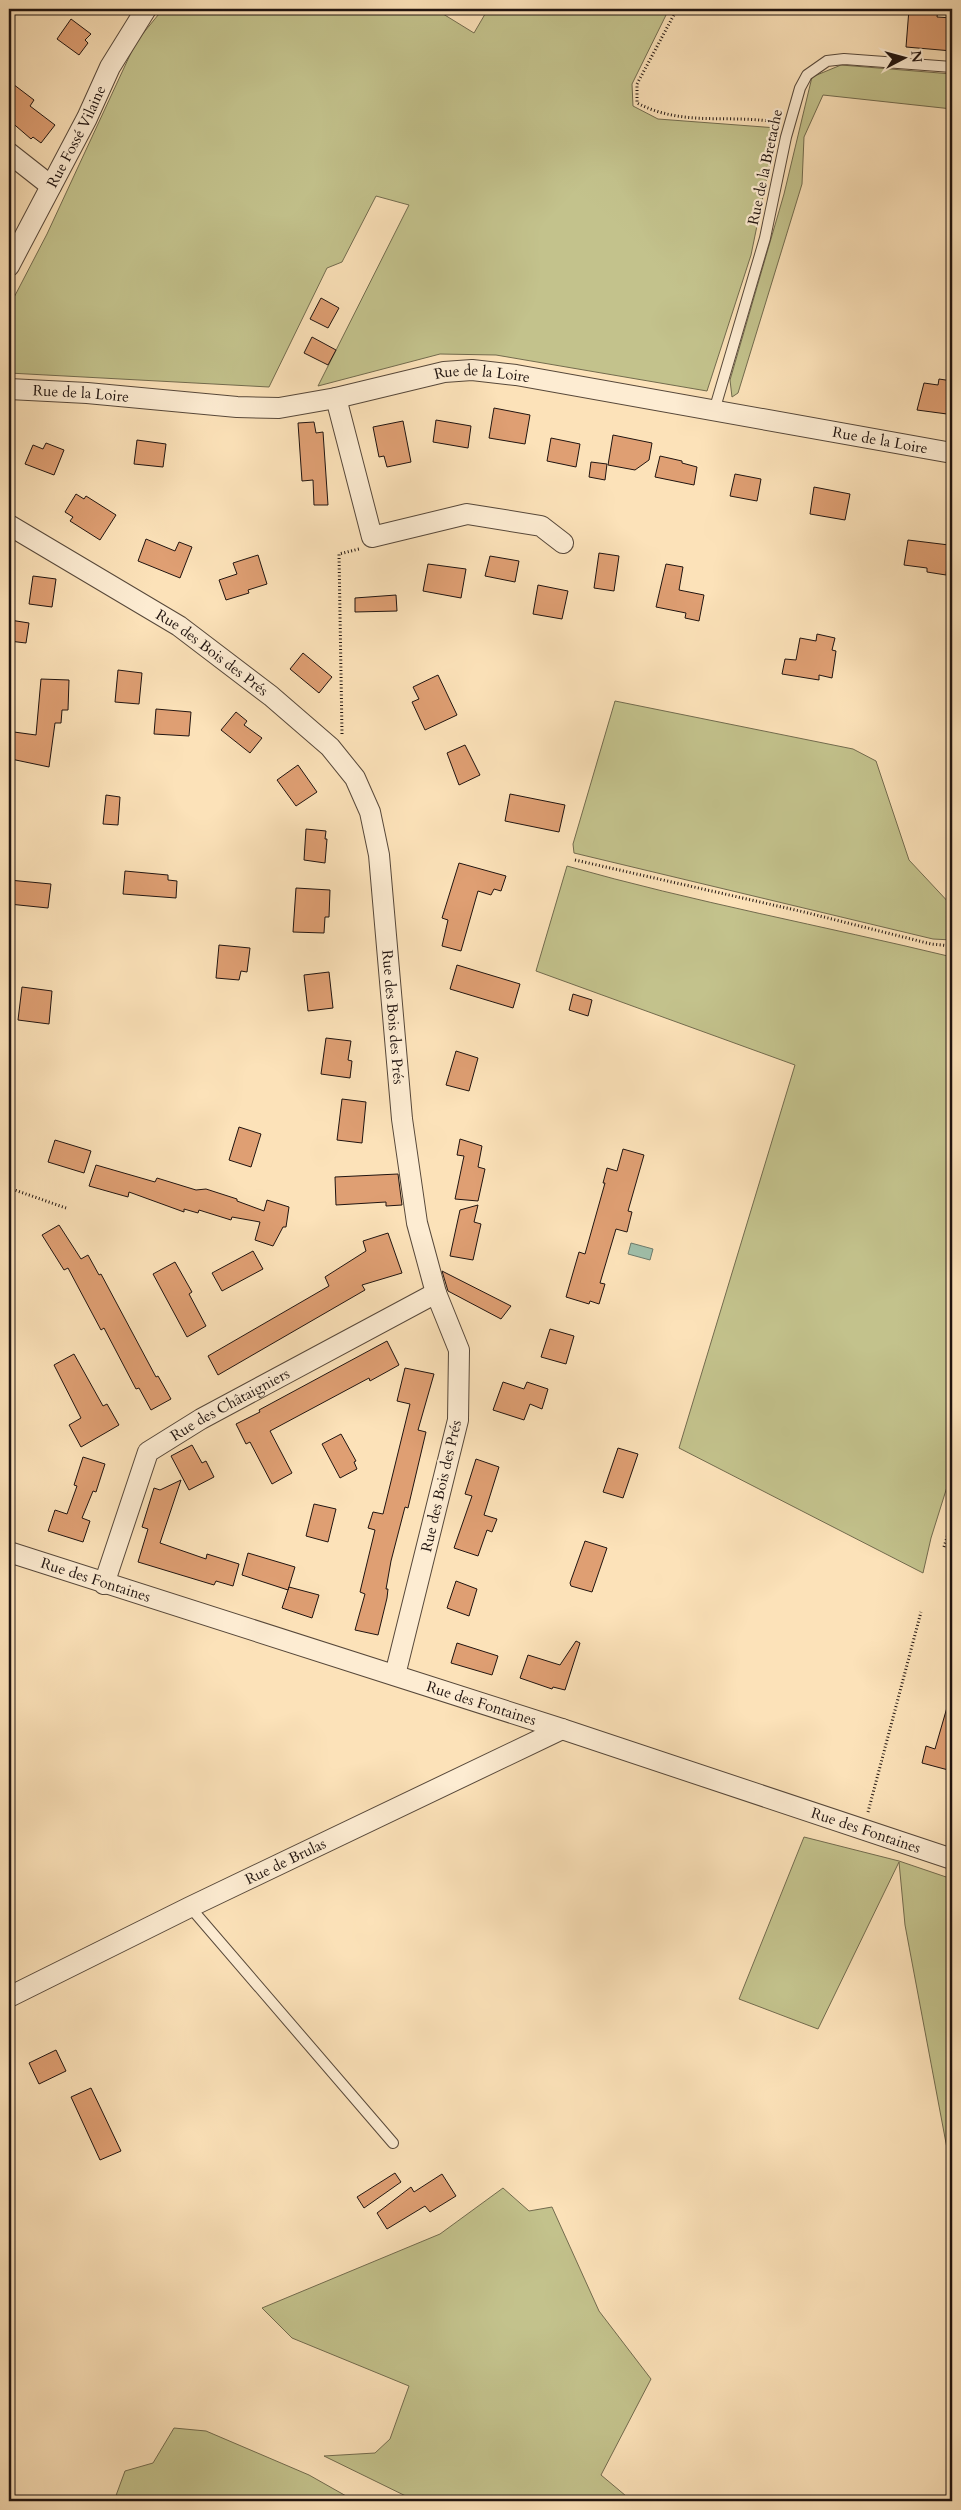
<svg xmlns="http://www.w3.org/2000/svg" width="961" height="2510" viewBox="0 0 961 2510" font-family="Cardo,serif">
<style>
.green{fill:#c3c28c;stroke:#726b4e}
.water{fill:#a0bfaa;stroke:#6d7b6c}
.building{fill:#df9f73;stroke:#201410}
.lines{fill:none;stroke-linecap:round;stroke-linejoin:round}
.lane-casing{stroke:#57483a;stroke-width:12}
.street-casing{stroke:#57483a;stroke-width:22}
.path{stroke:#201410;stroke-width:3;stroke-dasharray:1 2.5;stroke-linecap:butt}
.lane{stroke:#fdecd2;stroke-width:10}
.street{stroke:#fdecd2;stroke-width:20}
.labels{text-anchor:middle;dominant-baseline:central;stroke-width:4.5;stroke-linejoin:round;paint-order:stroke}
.street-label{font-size:15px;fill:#201410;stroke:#fdecd2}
</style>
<rect width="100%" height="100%" fill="#fce2b9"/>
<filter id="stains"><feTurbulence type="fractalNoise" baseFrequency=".004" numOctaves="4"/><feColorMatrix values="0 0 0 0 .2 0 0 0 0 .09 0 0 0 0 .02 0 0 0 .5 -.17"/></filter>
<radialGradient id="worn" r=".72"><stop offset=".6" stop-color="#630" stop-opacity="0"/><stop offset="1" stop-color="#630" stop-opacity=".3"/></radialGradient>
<path class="green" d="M 163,9 L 435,9 L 474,33 L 488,9 L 669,9 L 632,84 L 633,106 L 658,119 L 777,128 L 751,255 L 707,391 L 496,355 L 440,354 L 318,386 L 409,205 L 376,196 L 342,262 L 327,268 L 269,387 L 9,373 L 9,307 L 47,234 L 136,42 Z
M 841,65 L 952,74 L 952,109 L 823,95 L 804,137 L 802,184 L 738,393 L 732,397 L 730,380 L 784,194 L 812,77 Z
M 615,701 L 853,749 L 876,761 L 909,860 L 952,906 L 952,940 L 933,939 L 574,853 L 573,844 Z
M 567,866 C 694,902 824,926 952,957 L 952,1471 L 931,1538 L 923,1573 L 679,1448 L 795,1065 L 536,971 Z
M 804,1837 L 899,1861 L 952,1879 L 952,2175 L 905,1925 L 899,1862 L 818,2029 L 739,1999 Z
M 503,2188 L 529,2211 L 552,2207 L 599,2311 L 651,2379 L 601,2475 L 632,2501 L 416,2501 L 324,2456 L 375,2453 L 390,2439 L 409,2386 L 292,2338 L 262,2308 L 440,2234 Z
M 174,2428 L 206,2431 L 309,2475 L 355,2501 L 114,2501 L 125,2471 L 153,2463 Z"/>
<path class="water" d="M 631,1243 L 653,1249 L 650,1260 L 628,1254 Z"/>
<path class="building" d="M 909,9 L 938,9 L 937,17 L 952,18 L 952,51 L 906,47 Z
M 71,19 L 91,34 L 85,40 L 88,43 L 79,55 L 57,39 Z
M 9,81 L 34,100 L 30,106 L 55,125 L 41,143 L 33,137 L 31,139 L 9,120 Z
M 321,298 L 339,308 L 328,328 L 310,319 Z
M 312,337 L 336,350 L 328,365 L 304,353 Z
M 939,379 L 952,381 L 952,406 L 949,406 L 947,414 L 917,410 L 924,383 L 938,385 Z
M 494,408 L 530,415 L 525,444 L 489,438 Z
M 436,420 L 471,426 L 468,448 L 433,442 Z
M 403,421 L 411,462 L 387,467 L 384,456 L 379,457 L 373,427 Z
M 314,422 L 316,433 L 323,432 L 328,505 L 314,505 L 313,480 L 302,481 L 298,423 Z
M 613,435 L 652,443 L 649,460 L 635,470 L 608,465 Z
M 551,438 L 580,444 L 576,467 L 547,461 Z
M 137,440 L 166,444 L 163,467 L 134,464 Z
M 46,443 L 64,450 L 54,475 L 25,464 L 33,445 L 43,449 Z
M 660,456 L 682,461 L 682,463 L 697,467 L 694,485 L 655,477 Z
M 591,462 L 607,464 L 605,480 L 589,477 Z
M 735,474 L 761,479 L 757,501 L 730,496 Z
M 814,487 L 850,494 L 845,520 L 810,514 Z
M 76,494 L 84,499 L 86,496 L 116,515 L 100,540 L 70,521 L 73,517 L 65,512 Z
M 146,539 L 175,551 L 179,542 L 192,547 L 180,578 L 138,561 Z
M 908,540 L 949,545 L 946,575 L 927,572 L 927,568 L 904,565 Z
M 599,553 L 619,556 L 614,591 L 594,588 Z
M 258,555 L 267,584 L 248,590 L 249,593 L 226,600 L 219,580 L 237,574 L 233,563 Z
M 490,556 L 519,561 L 515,582 L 485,576 Z
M 428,564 L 466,569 L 461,598 L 423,591 Z
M 666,564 L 683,567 L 679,590 L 704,595 L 699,621 L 685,618 L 686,613 L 656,607 Z
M 33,576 L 56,579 L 52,607 L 29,604 Z
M 538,585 L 568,591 L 562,619 L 533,614 Z
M 396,595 L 397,611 L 355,612 L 355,598 Z
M 10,620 L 29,623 L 26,643 L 9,641 Z
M 817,634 L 835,638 L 832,650 L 836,651 L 832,678 L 819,675 L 819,680 L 782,674 L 785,659 L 796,660 L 800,638 L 816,641 Z
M 303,653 L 332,677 L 319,693 L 290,669 Z
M 118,670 L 142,673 L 139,704 L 115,702 Z
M 438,675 L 457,715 L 425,730 L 412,702 L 419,699 L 413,687 Z
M 41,679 L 69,680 L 68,710 L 62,710 L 61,723 L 55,723 L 49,767 L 11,759 L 14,732 L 36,735 Z
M 156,709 L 191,712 L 189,736 L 154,734 Z
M 236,712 L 247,721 L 244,725 L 262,738 L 250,753 L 221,730 Z
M 465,745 L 480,775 L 459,785 L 447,753 Z
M 298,765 L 317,792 L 296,806 L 277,780 Z
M 510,794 L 565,805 L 559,832 L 505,821 Z
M 106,795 L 120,797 L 118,825 L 103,824 Z
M 306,829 L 326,831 L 325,839 L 327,839 L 325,863 L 304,860 Z
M 459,863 L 506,876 L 501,891 L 494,889 L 491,895 L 478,891 L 461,951 L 442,946 L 448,920 L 442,918 Z
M 125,871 L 168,875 L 168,880 L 177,881 L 176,898 L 123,894 Z
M 9,880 L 51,884 L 48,908 L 9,904 Z
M 296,888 L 330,890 L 329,917 L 325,917 L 324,933 L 293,932 Z
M 219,945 L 250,948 L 247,972 L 241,971 L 239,980 L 216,978 Z
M 457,965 L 520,984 L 513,1008 L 450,989 Z
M 329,972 L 333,1008 L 308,1011 L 304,975 Z
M 22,987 L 52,991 L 49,1024 L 18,1020 Z
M 573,994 L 592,1000 L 588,1016 L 569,1010 Z
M 326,1038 L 351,1041 L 348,1060 L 352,1061 L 350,1078 L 321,1074 Z
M 456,1051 L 478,1058 L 469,1091 L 446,1085 Z
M 342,1099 L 366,1102 L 362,1143 L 337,1140 Z
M 239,1127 L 261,1134 L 251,1167 L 229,1160 Z
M 460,1139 L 482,1146 L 478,1167 L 485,1169 L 478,1201 L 455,1199 L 464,1156 L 457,1155 Z
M 55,1140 L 91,1151 L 84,1173 L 48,1162 Z
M 623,1149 L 644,1155 L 628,1211 L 632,1212 L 627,1232 L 616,1229 L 600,1283 L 605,1284 L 599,1304 L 590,1301 L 589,1304 L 566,1297 L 579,1252 L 585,1254 L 605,1183 L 603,1183 L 607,1168 L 617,1171 Z
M 96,1165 L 155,1182 L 157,1178 L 196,1190 L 206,1189 L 237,1199 L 237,1201 L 264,1211 L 267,1200 L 289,1207 L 286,1227 L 283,1227 L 273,1246 L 255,1240 L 260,1222 L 232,1217 L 231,1220 L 199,1210 L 198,1213 L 184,1209 L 184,1212 L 129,1192 L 128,1197 L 89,1186 Z
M 398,1174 L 402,1205 L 386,1206 L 386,1202 L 336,1205 L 335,1177 Z
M 478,1205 L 474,1222 L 481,1224 L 473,1260 L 450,1256 L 460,1210 Z
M 59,1225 L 81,1259 L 88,1255 L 99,1275 L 101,1274 L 156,1377 L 158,1376 L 171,1399 L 151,1410 L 139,1388 L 136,1389 L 104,1328 L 101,1330 L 68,1268 L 64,1270 L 42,1235 Z
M 388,1233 L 402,1273 L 362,1285 L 365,1290 L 218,1375 L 208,1356 L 329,1286 L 325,1277 L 366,1251 L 363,1241 Z
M 253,1251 L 263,1269 L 222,1291 L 212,1273 Z
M 175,1262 L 192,1292 L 189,1294 L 206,1326 L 187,1337 L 153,1274 Z
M 442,1271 L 511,1306 L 501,1319 L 448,1291 Z
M 550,1329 L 574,1336 L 566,1364 L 541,1357 Z
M 387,1341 L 399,1365 L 370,1381 L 369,1378 L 270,1431 L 292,1473 L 272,1484 L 250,1442 L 246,1444 L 236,1424 L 260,1412 L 259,1410 Z
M 74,1354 L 103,1406 L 107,1404 L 119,1425 L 81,1447 L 69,1425 L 81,1418 L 54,1365 Z
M 405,1368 L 434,1374 L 418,1430 L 426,1432 L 408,1508 L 405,1507 L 391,1561 L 386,1589 L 388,1589 L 387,1598 L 378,1635 L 355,1630 L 365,1594 L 360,1592 L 375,1530 L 368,1528 L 373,1512 L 383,1514 L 410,1404 L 397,1401 Z
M 503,1382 L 524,1389 L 527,1382 L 548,1389 L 542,1409 L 530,1404 L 524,1420 L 493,1410 Z
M 341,1434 L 356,1461 L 354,1462 L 357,1469 L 340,1478 L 322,1444 Z
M 192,1445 L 202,1463 L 206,1461 L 214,1477 L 189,1490 L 171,1456 Z
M 618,1448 L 638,1454 L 623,1498 L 603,1492 Z
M 83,1457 L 105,1464 L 96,1492 L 93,1491 L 82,1518 L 90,1521 L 83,1542 L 48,1531 L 55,1510 L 67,1514 L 77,1486 L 74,1485 Z
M 476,1459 L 499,1467 L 484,1515 L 497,1519 L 492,1532 L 487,1530 L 478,1556 L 454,1548 L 472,1496 L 465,1494 Z
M 181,1480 L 160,1543 L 206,1559 L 207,1554 L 239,1564 L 233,1586 L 216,1581 L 214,1585 L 138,1562 L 148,1529 L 142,1527 L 154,1488 L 160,1490 Z
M 314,1504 L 336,1509 L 328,1542 L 306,1536 Z
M 585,1541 L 607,1548 L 592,1592 L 571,1586 L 570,1583 Z
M 248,1553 L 295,1567 L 288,1590 L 242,1575 Z
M 456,1581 L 477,1589 L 469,1616 L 447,1608 Z
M 289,1587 L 319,1595 L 312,1618 L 282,1608 Z
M 576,1641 L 580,1643 L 565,1690 L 553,1687 L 552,1689 L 520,1678 L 528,1655 L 560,1665 Z
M 457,1643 L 498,1656 L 492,1675 L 451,1663 Z
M 948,1704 L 952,1704 L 952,1771 L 922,1763 L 926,1746 L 935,1749 Z
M 56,2050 L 66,2071 L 39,2084 L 29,2063 Z
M 91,2088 L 121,2151 L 100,2160 L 71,2097 Z
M 395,2173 L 401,2182 L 364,2208 L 357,2197 Z
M 442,2174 L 456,2196 L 430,2212 L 425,2206 L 387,2229 L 377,2213 L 411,2187 L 414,2192 Z"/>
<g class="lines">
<g class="lane-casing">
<path id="lane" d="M 714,411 L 765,238 L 786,137 L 800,88 L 807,75 L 827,61 L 844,59 L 952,67
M 190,1907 L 393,2143"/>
</g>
<g class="street-casing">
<g id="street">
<path d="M 9,153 L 51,186"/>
<path id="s1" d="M 9,266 L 87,118 L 110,67 L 146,9"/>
<path id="s2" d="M 9,389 L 87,393 L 237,407 L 279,408 L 336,398 L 444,372 L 472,370 L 516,375 L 952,453"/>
<path d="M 336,398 L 372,537 L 467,514 L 541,526 L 563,543"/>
<path id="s3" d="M 9,525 L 179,626 L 271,696 L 330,747 L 355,778 L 370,812 L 379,855 L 402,1119 L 417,1223 L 436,1293 L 459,1350 L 458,1420 L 395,1675"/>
<path id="s4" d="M 9,1552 L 562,1729 L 952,1859"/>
<path id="s5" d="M 104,1584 L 148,1452 L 201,1419 L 436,1293"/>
<path id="s6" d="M 9,1997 L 190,1907 L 562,1729"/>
</g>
</g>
<path class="path" d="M 677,9 L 637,84 L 637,103 C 683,127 728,114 776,122
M 342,734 L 339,554 L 359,549
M 575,860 L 804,912 L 931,944 L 952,946
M 9,1188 L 66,1208
M 944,1547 L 952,1521
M 868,1812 L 921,1612"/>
<use href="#lane" class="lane"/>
<use href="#street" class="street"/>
</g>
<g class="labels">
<g class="street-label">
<text stroke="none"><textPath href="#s1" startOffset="146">Rue Fossé Vilaine</textPath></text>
<text transform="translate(765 167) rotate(-78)">Rue de la Bretache</text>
<text stroke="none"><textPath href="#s2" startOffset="478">Rue de la Loire</textPath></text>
<text stroke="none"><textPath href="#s2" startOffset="72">Rue de la Loire</textPath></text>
<text stroke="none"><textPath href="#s2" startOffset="882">Rue de la Loire</textPath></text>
<text stroke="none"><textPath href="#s3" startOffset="240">Rue des Bois des Prés</textPath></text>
<text stroke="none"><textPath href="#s3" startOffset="675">Rue des Bois des Prés</textPath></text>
<text stroke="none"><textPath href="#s5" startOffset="234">Rue des Châtaigniers</textPath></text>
<text transform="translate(441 1486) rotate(-77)">Rue des Bois des Prés</text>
<text stroke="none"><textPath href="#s4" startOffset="91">Rue des Fontaines</textPath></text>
<text stroke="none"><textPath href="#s4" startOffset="496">Rue des Fontaines</textPath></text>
<text stroke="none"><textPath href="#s4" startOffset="901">Rue des Fontaines</textPath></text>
<text stroke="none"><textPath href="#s6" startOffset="308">Rue de Brulas</textPath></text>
</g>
</g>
<rect width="961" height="2510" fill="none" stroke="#fce2b9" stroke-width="30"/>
<rect x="10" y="10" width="941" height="2490" fill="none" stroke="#201410" stroke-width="2.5"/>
<rect x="15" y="15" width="931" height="2480" fill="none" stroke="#201410"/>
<g transform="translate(904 58) rotate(84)" stroke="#fdecd2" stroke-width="4" paint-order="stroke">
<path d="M0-4L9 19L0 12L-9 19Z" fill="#201410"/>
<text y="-8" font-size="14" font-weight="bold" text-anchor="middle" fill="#201410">N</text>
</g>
<rect width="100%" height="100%" filter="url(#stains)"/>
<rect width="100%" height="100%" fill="url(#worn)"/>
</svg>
